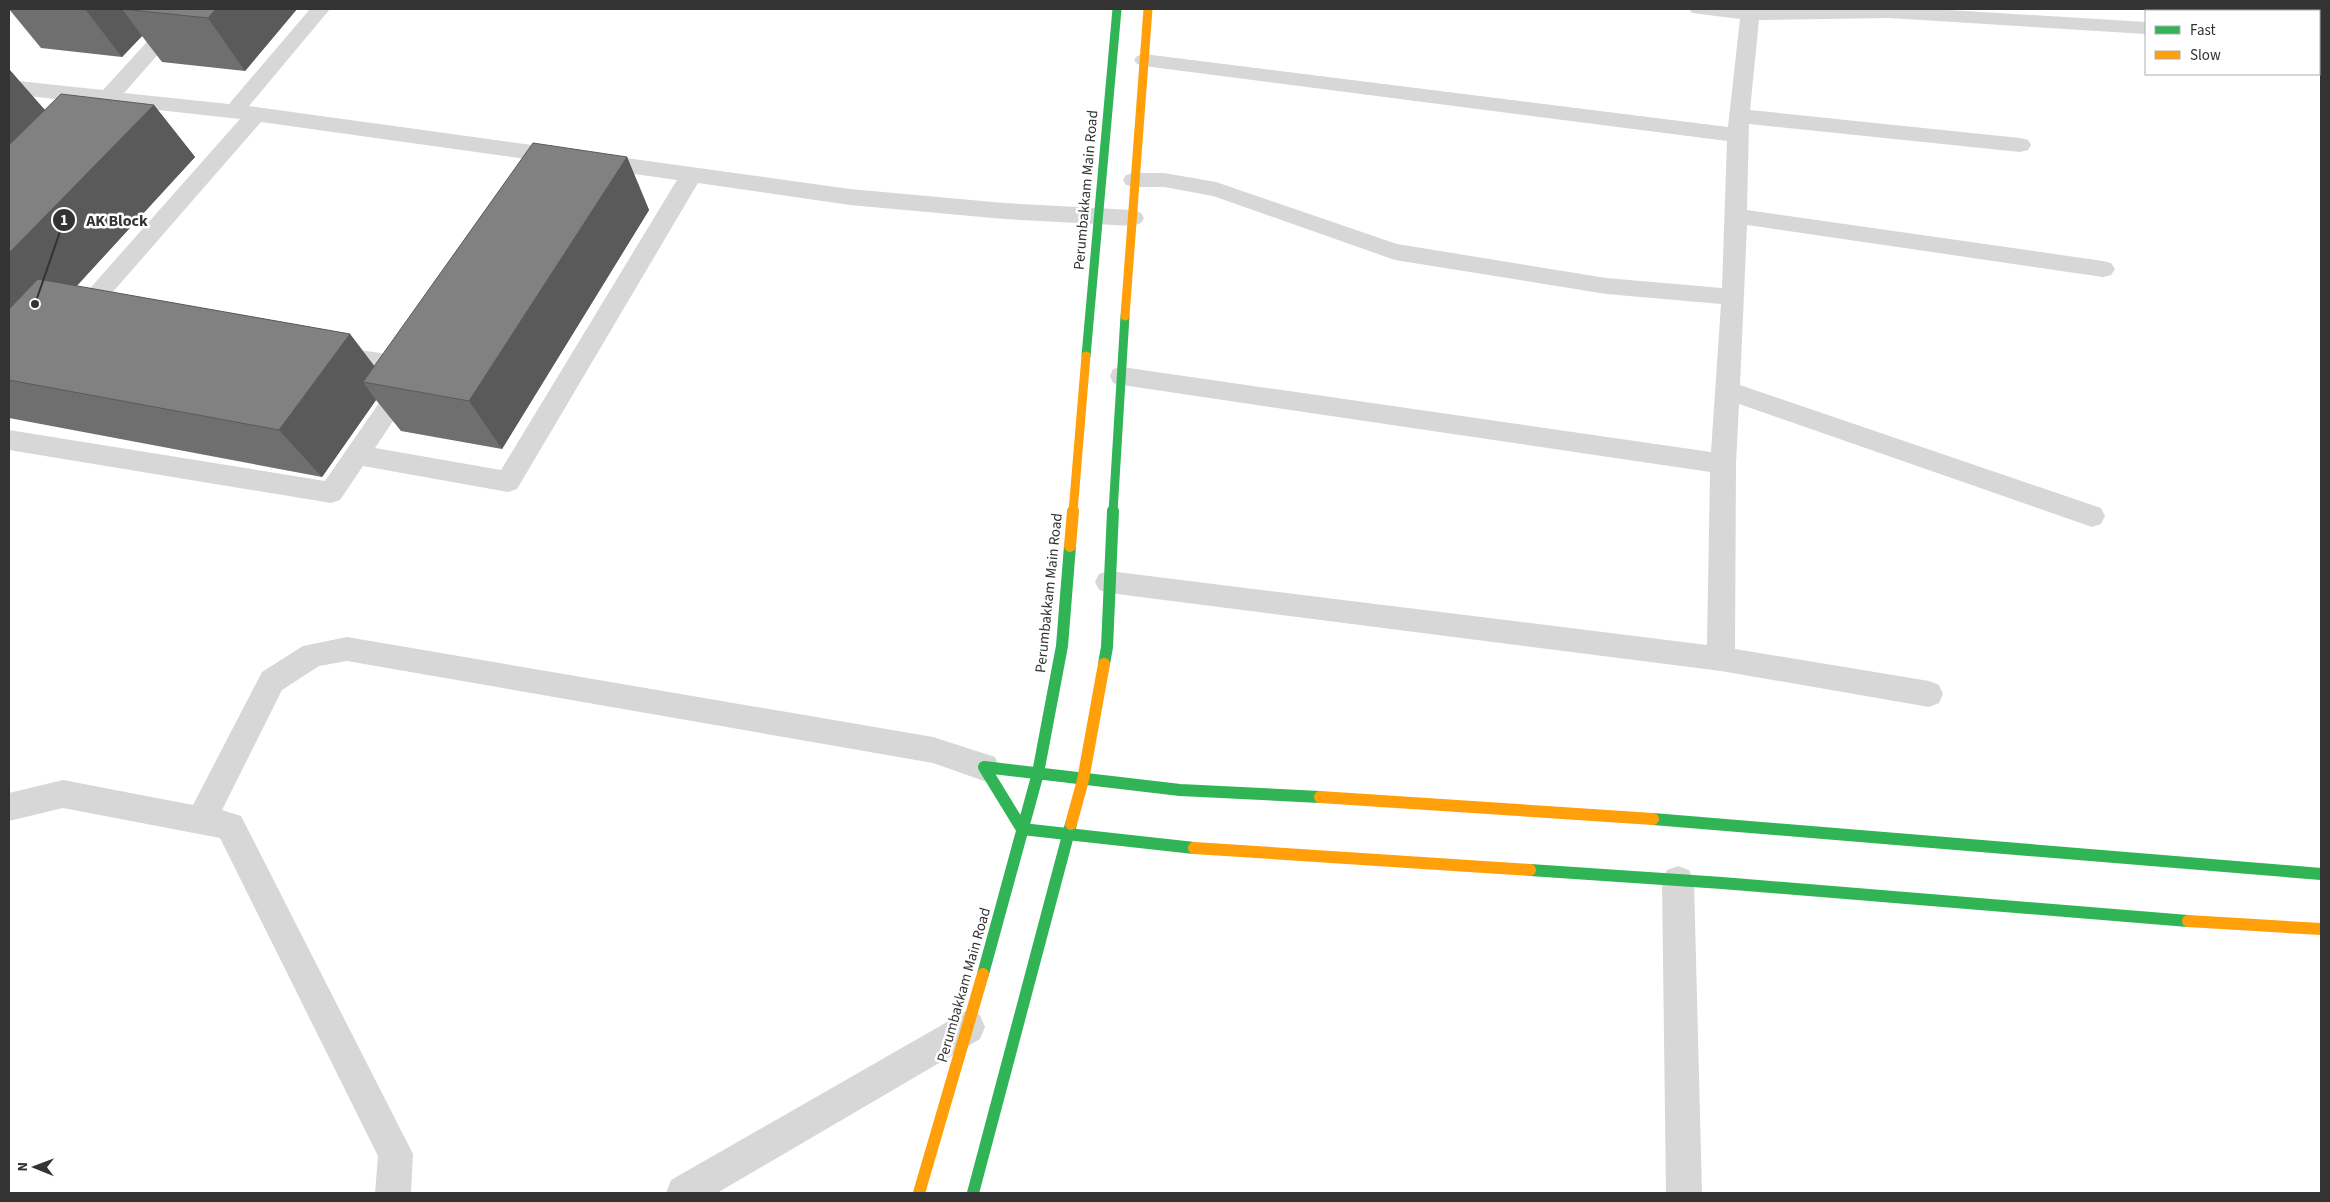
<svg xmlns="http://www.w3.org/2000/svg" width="2330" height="1202" viewBox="0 0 2330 1202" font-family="'Source Sans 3',sans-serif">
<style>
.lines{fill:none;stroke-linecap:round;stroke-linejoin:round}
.street{fill:#d7d7d7;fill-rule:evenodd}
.fast-far1{stroke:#30b455;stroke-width:9}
.fast{stroke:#30b455;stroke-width:12}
.slow-far1{stroke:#ff9f0a;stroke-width:9}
.slow{stroke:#ff9f0a;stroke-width:12}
.wall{fill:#6f6f6f}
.shaded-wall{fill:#5a5a5a}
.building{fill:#818181;stroke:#5a5a5a}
.labels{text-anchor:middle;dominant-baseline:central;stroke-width:5;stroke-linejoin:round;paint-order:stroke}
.street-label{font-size:15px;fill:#333;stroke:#fff}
.leader{fill:none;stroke:#333;stroke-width:2}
.callout-dot{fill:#333;stroke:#fff;stroke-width:2}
.mark-label{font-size:15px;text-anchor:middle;font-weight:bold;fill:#fff}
.callout-label{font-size:16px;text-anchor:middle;font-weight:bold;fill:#333;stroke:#fff;stroke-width:5;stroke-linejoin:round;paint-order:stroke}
</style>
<rect width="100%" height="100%" fill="#fff"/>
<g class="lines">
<path class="street" d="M 177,9 L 198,9 L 124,93 L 229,104 L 310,9 L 330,9 L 249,106 L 850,189 L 1004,203 L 1133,210 L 1141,213 L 1144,218 L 1141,223 L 1133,226 L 1004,219 L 850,205 L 698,183 L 517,489 L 508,492 L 363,466 L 340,500 L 331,503 L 9,450 L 9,430 L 325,481 L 399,374 L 324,361 L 321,355 L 324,349 L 333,346 L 414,358 L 423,361 L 426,367 L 423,373 L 415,376 L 418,381 L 415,388 L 375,448 L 501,470 L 677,180 L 261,122 L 85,324 L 77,327 L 69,324 L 65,318 L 69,312 L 240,119 L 113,105 C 106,113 102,116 92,113 L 89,108 L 92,103 L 9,94 L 9,80 L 103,90 Z
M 1689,9 L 1933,9 L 2146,22 L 2146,34 L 1889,18 L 1759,20 L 1750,110 L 2020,138 L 2028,140 L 2031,145 L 2028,150 L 2020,152 L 1749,124 L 1747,210 L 2103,261 L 2111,263 L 2115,269 L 2111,275 L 2103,277 L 1747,225 L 1740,385 L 2101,508 L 2105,516 L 2101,524 L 2092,527 L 1739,404 L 1736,464 L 1735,649 L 1929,681 L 1939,685 L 1943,694 L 1939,703 L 1929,707 L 1721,671 L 1109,593 L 1099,590 L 1095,582 L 1099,574 L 1109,571 L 1707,645 L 1710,472 L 1122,385 L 1113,383 L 1110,376 L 1113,369 L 1122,367 L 1711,452 L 1721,304 L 1606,294 L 1395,260 L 1213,196 L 1164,187 L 1134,187 L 1126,185 L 1123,180 L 1126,175 L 1134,173 L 1164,173 L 1216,182 L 1397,244 L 1606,278 L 1722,288 L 1727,141 L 1144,66 L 1137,64 L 1134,60 L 1137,56 L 1144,54 L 1728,127 L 1740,19 L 1692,13 Z
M 2319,35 L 2321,35 L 2321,47 L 2319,47 Z
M 347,637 L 933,737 L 995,757 L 999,767 L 995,777 L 984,781 L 933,763 L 347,661 L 319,666 L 282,690 L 222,810 L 241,816 L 413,1154 L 411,1193 L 375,1193 L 378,1156 L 220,838 L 63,808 L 9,821 L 9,793 L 63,780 L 193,805 L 262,672 L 303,646 Z
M 1678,866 L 1689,870 L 1694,881 L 1702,1193 L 1666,1193 L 1662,881 L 1667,870 Z
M 968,1010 L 980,1015 L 985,1027 L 980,1039 L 717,1193 L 666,1193 L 671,1180 Z"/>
<path class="fast-far1" d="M 1086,356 L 1117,9
M 1113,512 L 1125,316"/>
<path class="fast" d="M 1104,664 L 1107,647 L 1113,511
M 1653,819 L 2321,874
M 1194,848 L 1022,829 L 984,767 L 1180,790 L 1320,797
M 1530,870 L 1722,883 L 2188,921
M 983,974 L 1038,773 L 1062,646 L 1070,546
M 973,1193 L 1071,824"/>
<path class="slow-far1" d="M 1125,316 L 1148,9
M 1073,512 L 1086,356"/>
<path class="slow" d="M 1070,546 L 1073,511
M 1320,797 L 1653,819
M 1071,824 L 1083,780 L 1104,664
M 1194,848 L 1530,870
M 2188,921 L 2321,929
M 919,1193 L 983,974"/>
</g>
<path class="wall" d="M 9,9 L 297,9 L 245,71 L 162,62 L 142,36 L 122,57 L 41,48 Z
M 9,70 L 45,110 L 154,105 L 195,157 L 76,286 L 350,334 L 374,366 L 627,157 L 649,210 L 502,449 L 401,431 L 376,400 L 322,477 L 9,418 Z"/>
<path class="shaded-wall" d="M 85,9 L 167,9 L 122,9 L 142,36 L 122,57 Z
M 216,9 L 297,9 L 245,71 L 208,18 Z
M 10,70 L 56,123 L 9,174 L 9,71 Z
M 154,105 L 195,157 L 9,360 L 9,253 Z
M 627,157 L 649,210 L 502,449 L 469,401 Z
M 350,334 L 388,384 L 363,382 L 376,400 L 322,477 L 279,430 Z"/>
<path class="building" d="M 122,9 L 216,9 L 208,18 Z
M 61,94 L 154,105 L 9,253 L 9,145 Z
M 533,143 L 627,157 L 469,401 L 363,382 Z
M 38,279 L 350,334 L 279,430 L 9,380 L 9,309 Z"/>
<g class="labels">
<g class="street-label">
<text transform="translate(1086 190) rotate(-85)">Perumbakkam Main Road</text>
<text transform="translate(1049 593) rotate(-84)">Perumbakkam Main Road</text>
<text transform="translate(964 985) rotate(-74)">Perumbakkam Main Road</text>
</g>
</g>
<path class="leader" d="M35 304L64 220"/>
<g class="callout-dot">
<circle cx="35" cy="304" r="5"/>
<circle cx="64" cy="220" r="12"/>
</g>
<g class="mark-label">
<text x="64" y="225">1</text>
</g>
<g class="callout-label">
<text x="117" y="226">AK Block</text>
</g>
<rect width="2330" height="1202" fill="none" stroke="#333333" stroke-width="20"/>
<rect x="2145" y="10" width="175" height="65" fill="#ffffff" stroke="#adadad"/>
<rect x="2155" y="26" width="25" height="8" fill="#30b455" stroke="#adadad"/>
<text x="2190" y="35" font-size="15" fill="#333333">Fast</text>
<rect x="2155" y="51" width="25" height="8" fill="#ff9f0a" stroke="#adadad"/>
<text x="2190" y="60" font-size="15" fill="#333333">Slow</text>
<g transform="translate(35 1167) rotate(271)" stroke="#ffffff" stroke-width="4" paint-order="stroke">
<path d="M0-4L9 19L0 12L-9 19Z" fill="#333333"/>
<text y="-8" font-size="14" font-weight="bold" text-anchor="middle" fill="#333333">N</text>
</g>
</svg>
